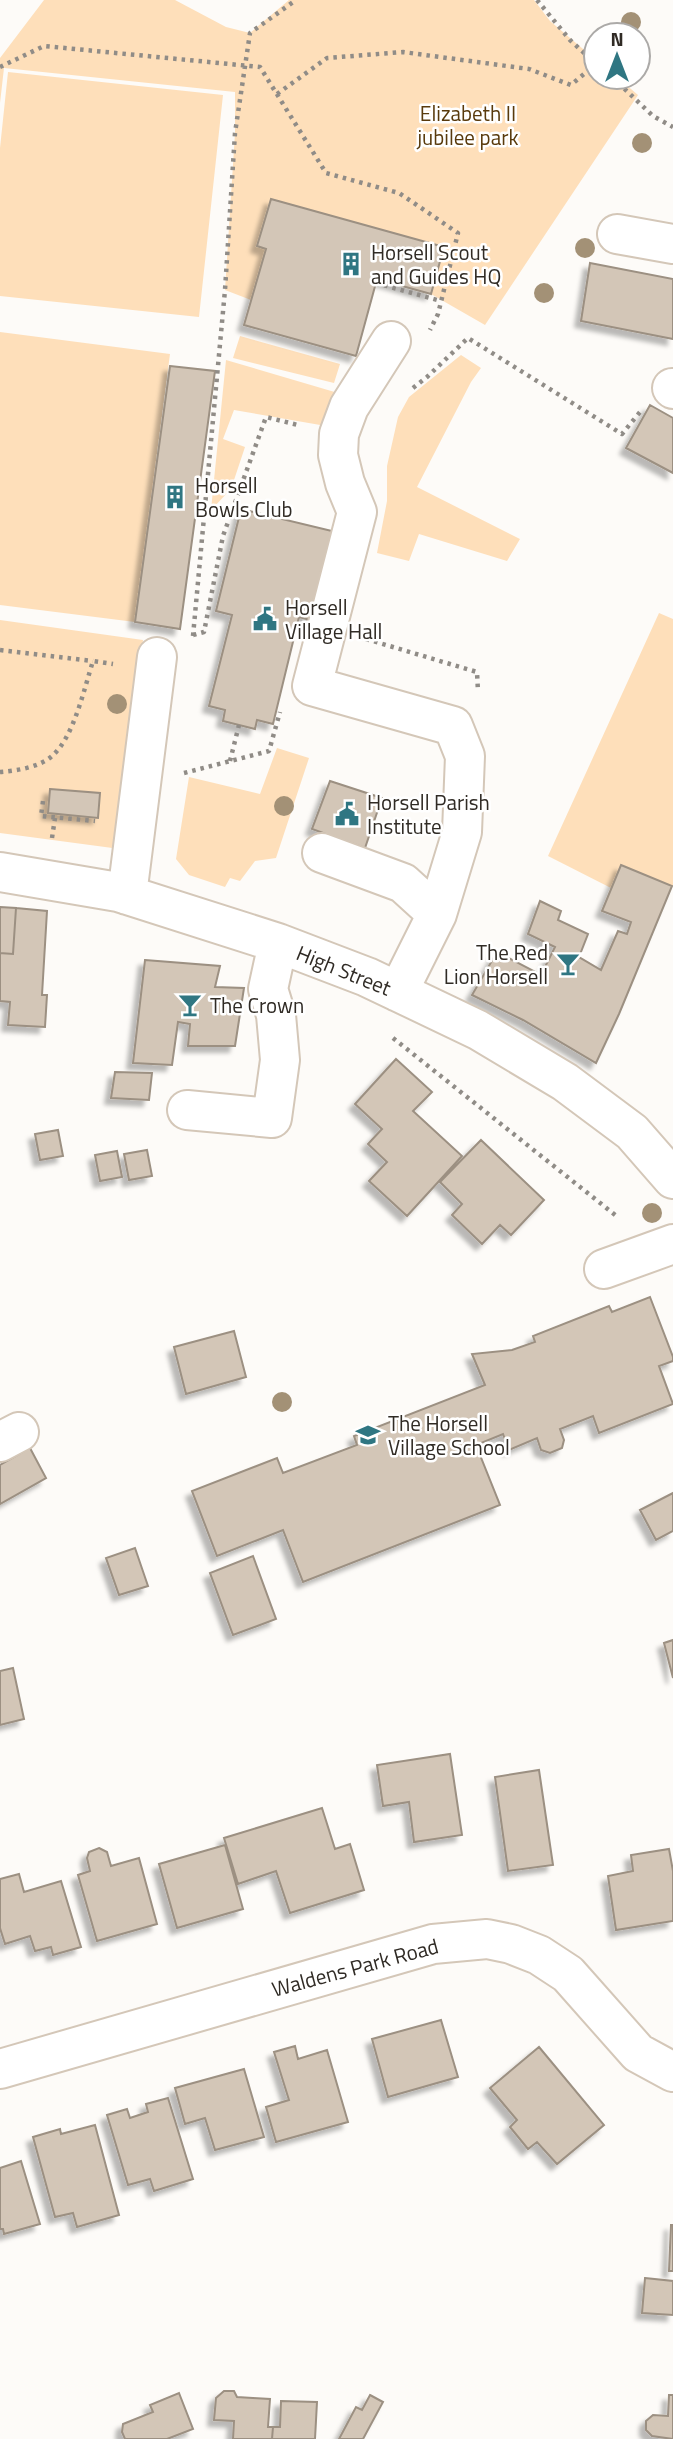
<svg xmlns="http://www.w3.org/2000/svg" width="673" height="2439" viewBox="0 0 673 2439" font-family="'Titillium Web',sans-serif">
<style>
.green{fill:#fedfba}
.building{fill:#d3c6b7;stroke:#9c9082;stroke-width:2;filter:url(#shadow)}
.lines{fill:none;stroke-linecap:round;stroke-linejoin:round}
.minor-casing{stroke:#d4c7b8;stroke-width:42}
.path{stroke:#908c87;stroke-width:4.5;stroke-dasharray:3.5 5;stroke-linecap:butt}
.minor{stroke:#fff;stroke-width:38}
.tree{fill:#a39176}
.labels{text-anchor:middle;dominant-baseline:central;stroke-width:5;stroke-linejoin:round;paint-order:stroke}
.park-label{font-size:21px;fill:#593a0c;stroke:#fff}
.poi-label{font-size:21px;fill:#302b25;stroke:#fff;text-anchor:start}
.street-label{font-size:21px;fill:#302b25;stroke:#fff}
</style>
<defs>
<filter id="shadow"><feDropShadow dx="-6" dy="6" stdDeviation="2" flood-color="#0004"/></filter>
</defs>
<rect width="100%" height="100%" fill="#fdfbf8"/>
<path class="green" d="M 44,0 L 175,0 L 226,27 L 250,33 L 289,0 L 534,0 L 550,21 L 596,60 L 596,77 L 617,77 L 638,95 L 485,325 L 431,294 L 444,247 L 271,199 L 258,246 L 266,249 L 251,300 L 225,290 L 235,133 L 235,92 L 4,68 L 0,103 L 0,58 Z
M 8,72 L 223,95 L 199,317 L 0,296 L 0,148 Z
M 0,332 L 170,354 L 135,622 L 0,605 Z
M 240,336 L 340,364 L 334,383 L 233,358 Z
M 461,355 L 481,368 L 471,382 L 417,487 L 520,539 L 507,561 L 419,534 L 409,561 L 377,553 L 387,501 L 387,466 L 398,417 L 409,397 Z
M 226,360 L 338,393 L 326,426 L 234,410 L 223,439 L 245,447 L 231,489 L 211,510 Z
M 659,613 L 673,619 L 673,885 L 672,886 L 621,865 L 611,888 L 548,856 Z
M 0,620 L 143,640 L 120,849 L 0,833 Z
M 277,748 L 309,758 L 276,858 L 255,861 L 240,881 L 230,878 L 225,887 L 189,875 L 176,859 L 189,777 L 260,794 Z"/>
<path class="building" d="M 271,199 L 444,247 L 431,294 L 377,279 L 356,356 L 244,325 L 266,249 L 257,246 Z
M 590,263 L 673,279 L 673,339 L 581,321 Z
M 170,366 L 215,371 L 180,629 L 135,622 Z
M 650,405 L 673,418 L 673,473 L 626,448 Z
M 241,509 L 336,532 L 314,621 L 299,617 L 273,724 L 257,720 L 255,729 L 223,721 L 225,710 L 209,706 L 232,615 L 216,611 Z
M 330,781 L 382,798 L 365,848 L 312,829 Z
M 50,789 L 100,793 L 98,818 L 48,813 Z
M 621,865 L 672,886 L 619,1014 L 596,1063 L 523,1020 L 472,995 L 497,952 L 541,975 L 555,947 L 528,934 L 540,901 L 561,911 L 558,920 L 588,934 L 579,957 L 601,970 L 618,931 L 627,934 L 631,922 L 602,911 Z
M 0,907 L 16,908 L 13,954 L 0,953 Z
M 16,908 L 47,911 L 42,995 L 47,995 L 45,1027 L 8,1025 L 10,1002 L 0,1001 L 0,953 L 13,954 Z
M 145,960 L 220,966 L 215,987 L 244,988 L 235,1046 L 188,1046 L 190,1024 L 178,1022 L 172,1065 L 133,1063 Z
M 396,1059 L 432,1092 L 413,1111 L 462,1156 L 407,1216 L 369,1181 L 387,1162 L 368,1144 L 382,1129 L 355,1104 Z
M 115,1072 L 152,1073 L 149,1100 L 111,1098 Z
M 58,1130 L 63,1156 L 40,1160 L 35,1134 Z
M 481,1140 L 544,1200 L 511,1235 L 500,1225 L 482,1244 L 452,1215 L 462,1204 L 440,1182 Z
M 147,1150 L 152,1176 L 129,1180 L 124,1154 Z
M 117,1151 L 122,1177 L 100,1181 L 95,1155 Z
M 650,1297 L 673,1357 L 673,1361 L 659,1366 L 673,1404 L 599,1433 L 593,1416 L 560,1429 L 564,1440 L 562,1448 L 550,1453 L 541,1450 L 537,1438 L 509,1450 L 503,1434 L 476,1445 L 500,1505 L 303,1582 L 283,1530 L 217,1556 L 192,1491 L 277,1458 L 283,1473 L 357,1445 L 354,1436 L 485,1385 L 472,1354 L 512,1350 L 535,1342 L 533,1336 L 609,1306 L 612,1312 Z
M 234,1331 L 246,1377 L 186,1394 L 174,1347 Z
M 30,1448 L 46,1478 L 0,1504 L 0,1465 Z
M 673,1493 L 673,1531 L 656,1540 L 640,1510 Z
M 135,1548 L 148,1586 L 119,1595 L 106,1558 Z
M 253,1556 L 276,1619 L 233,1635 L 210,1573 Z
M 673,1640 L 673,1678 L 664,1643 Z
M 13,1668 L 24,1719 L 0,1725 L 0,1671 Z
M 450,1754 L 462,1835 L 414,1842 L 409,1802 L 383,1806 L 377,1765 Z
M 539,1770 L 553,1865 L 508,1871 L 495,1777 Z
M 322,1808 L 335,1849 L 350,1844 L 364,1890 L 290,1913 L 276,1871 L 238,1884 L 224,1838 Z
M 225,1845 L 243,1909 L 177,1928 L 159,1864 Z
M 99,1848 L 107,1852 L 111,1866 L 139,1858 L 157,1924 L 97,1941 L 78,1875 L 90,1871 L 87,1858 L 89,1852 Z
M 669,1849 L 673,1871 L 673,1921 L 616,1930 L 608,1876 L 633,1871 L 631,1855 Z
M 19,1874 L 24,1892 L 61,1881 L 81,1947 L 53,1955 L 51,1947 L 35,1951 L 30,1936 L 5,1944 L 0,1928 L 0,1879 Z
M 441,2020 L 458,2077 L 388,2097 L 372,2039 Z
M 295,2046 L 298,2059 L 327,2050 L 348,2122 L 276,2142 L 266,2107 L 289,2100 L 274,2052 Z
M 539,2047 L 604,2125 L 557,2164 L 537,2142 L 528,2149 L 510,2127 L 517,2120 L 490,2088 Z
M 244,2069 L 264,2137 L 215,2150 L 205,2118 L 185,2124 L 175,2088 Z
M 168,2098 L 193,2179 L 154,2191 L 150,2179 L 128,2185 L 107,2115 L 127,2109 L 130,2118 L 148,2112 L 146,2104 Z
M 95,2125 L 119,2215 L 77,2227 L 73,2213 L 55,2217 L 33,2137 L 60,2129 L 61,2134 Z
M 21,2161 L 40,2224 L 4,2234 L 3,2229 L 0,2229 L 0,2168 Z
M 671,2225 L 673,2225 L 673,2271 L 669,2271 Z
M 645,2278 L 673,2281 L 673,2315 L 642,2313 Z
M 224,2391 L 234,2391 L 237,2397 L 270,2399 L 268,2427 L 273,2427 L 272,2439 L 233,2439 L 234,2421 L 214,2420 L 216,2398 Z
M 179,2393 L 193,2429 L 167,2439 L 125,2439 L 122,2432 L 123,2424 L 153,2412 L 150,2405 Z
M 370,2395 L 383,2402 L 363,2439 L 339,2439 L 356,2407 L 362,2410 Z
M 669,2395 L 673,2395 L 673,2439 L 652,2436 L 646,2430 L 646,2421 L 653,2415 L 668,2416 Z
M 281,2401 L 317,2402 L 315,2439 L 272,2439 L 273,2427 L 280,2427 Z"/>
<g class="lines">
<g class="minor-casing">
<path id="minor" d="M 617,234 L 673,244
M 391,341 L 349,407 L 339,434 L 338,455 L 345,483 L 357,512 L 312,686 L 453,726 L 465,756 L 462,832 L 437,914 L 398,992
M 672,388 L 673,389
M 322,853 L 403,883 L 437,914
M 0,872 L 118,892 L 278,943 L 367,977 L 478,1030 L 565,1082 L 632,1132 L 673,1179
M 127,895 L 157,657
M 187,1110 L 272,1118 L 280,1060 L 276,1015 L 268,989 L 278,943
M 604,1269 L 673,1244
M 0,1442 L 19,1432
M 0,2069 L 433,1944 L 487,1939 L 511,1944 L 539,1955 L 568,1974 L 638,2053 L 673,2072"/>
</g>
<path class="path" d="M 537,0 L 570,40 L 596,64
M 0,67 L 44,46 L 260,67 L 326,173 L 399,193 L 458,233 L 438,314 L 430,330
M 612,77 L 653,116 L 673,127
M 277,94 L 327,58 L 403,52 L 529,69 L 571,85 L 596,64
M 376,283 L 441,301
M 413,388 L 427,377 L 468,338 L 622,434 L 640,412
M 193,635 L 204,632 L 223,536 L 266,417 L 298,425
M 193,636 L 225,290 L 235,133 L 250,33 L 296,0
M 366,639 L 477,672 L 478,692
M 0,650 L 93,661
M 230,761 L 239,725
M 0,772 C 16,771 40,767 52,756 C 74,737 84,689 93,661 L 113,664
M 184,773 L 269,751 L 280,712
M 43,801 L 41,816 L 95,821
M 52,838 L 55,818
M 393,1038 L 619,1218"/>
<use href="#minor" class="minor"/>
</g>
<g class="tree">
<circle cx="631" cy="22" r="10"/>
<circle cx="642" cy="143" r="10"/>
<circle cx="585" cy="248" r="10"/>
<circle cx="544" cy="293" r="10"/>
<circle cx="117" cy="704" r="10"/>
<circle cx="284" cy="806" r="10"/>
<circle cx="652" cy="1213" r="10"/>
<circle cx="282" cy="1402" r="10"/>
</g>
<defs>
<g id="building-bare" transform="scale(1.89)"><path d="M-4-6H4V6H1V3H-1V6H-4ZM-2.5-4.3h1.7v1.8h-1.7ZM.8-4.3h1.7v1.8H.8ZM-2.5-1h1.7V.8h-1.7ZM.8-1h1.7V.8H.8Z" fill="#2f7682" stroke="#fff" stroke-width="2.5" paint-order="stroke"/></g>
<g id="civic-bare" transform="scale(1.89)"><path d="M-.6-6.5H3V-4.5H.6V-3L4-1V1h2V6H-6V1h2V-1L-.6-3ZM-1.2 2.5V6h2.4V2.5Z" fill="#2f7682" stroke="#fff" stroke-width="2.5" paint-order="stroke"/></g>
<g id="bar-bare" transform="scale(1.89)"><path d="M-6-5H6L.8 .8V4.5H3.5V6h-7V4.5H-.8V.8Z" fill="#2f7682" stroke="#fff" stroke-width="2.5" paint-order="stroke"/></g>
<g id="school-bare" transform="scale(1.89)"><path d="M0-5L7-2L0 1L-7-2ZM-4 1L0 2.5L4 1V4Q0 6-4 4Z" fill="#2f7682" stroke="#fff" stroke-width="2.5" paint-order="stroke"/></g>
</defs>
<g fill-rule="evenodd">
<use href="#building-bare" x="351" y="264"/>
<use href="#building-bare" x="175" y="497"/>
<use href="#civic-bare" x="265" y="619"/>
<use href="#civic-bare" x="347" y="814"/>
<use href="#bar-bare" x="568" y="964"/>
<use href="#bar-bare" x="190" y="1005"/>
<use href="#school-bare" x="368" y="1435"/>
</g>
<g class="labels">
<g class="park-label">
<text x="468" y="113">Elizabeth II<tspan x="468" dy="24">jubilee park</tspan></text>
</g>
<g class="poi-label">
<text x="371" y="252">Horsell Scout<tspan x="371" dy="24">and Guides HQ</tspan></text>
<text x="195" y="485">Horsell<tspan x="195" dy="24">Bowls Club</tspan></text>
<text x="285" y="607">Horsell<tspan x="285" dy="24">Village Hall</tspan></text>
<text x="367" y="802">Horsell Parish<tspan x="367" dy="24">Institute</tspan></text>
<text x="548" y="952" text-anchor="end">The Red<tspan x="548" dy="24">Lion Horsell</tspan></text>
<text x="210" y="1005">The Crown</text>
<text x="388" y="1423">The Horsell<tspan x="388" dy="24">Village School</tspan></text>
</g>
<g class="street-label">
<text transform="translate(344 970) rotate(22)">High Street</text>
<text transform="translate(355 1967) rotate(-15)">Waldens Park Road</text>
</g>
</g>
<g transform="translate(617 56)"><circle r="33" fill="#ffffff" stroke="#acaaa8" stroke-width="2"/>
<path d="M0-5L12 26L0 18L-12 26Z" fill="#2f7682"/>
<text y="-10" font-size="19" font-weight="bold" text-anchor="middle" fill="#302b25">N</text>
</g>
</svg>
